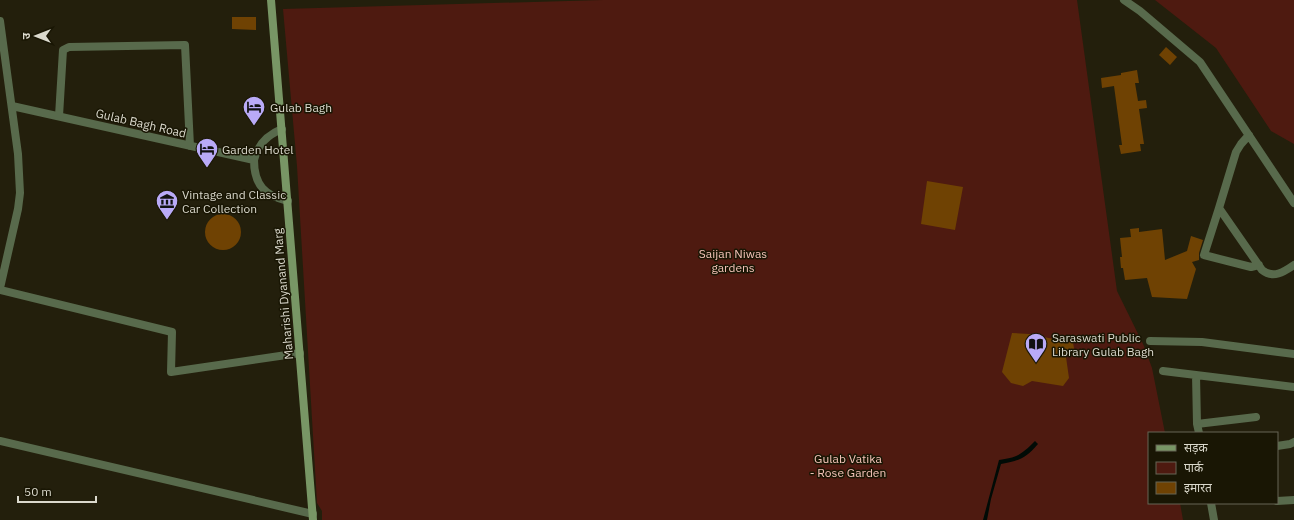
<svg xmlns="http://www.w3.org/2000/svg" width="1294" height="520" viewBox="0 0 1294 520" font-family="'IBM Plex Sans','Noto Sans Devanagari',sans-serif">
<style>
.green{fill:#4e1a10}
.water{fill:#010b06}
.building{fill:#6f4203}
.lines{fill:none;stroke-linecap:round;stroke-linejoin:round}
.minor{stroke:#586a4c;stroke-width:8}
.secondary{stroke:#789665;stroke-width:8}
.labels{text-anchor:middle;dominant-baseline:central;stroke-width:3;stroke-linejoin:round;paint-order:stroke}
.poi-label{font-size:12px;fill:#dbd9cd;stroke:#191604;text-anchor:start}
.street-label{font-size:12px;fill:#dbd9cd;stroke:#191604}
.park-label{font-size:12px;fill:#f5c4b9;stroke:#191604}
</style>
<rect width="100%" height="100%" fill="#231f0c"/>
<path class="green" d="M 603,0 L 1077,0 L 1117,291 L 1144,346 L 1152,368 L 1165,433 L 1149,433 L 1149,503 L 1180,503 L 1183,520 L 322,520 L 322,511 L 317,503 L 297,166 L 283,9 Z
M 1155,0 L 1294,0 L 1294,144 L 1271,131 L 1216,48 Z"/>
<path class="water" d="M 1035,441 L 1038,444 C 1025,459 1020,460 1001,464 L 991,499 L 987,520 L 983,520 L 999,460 C 1017,458 1022,454 1035,441 Z"/>
<path class="building" d="M 232,17 L 256,17 L 256,30 L 232,29 Z
M 1166,47 L 1177,57 L 1170,65 L 1159,55 Z
M 1137,70 L 1139,83 L 1135,83 L 1138,101 L 1146,100 L 1147,108 L 1139,109 L 1144,144 L 1140,144 L 1141,151 L 1121,154 L 1119,145 L 1122,145 L 1114,86 L 1102,88 L 1101,78 L 1121,75 L 1121,73 Z
M 927,181 L 963,187 L 955,230 L 921,224 Z
M205 232a18 18 0 1 1 36 0a18 18 0 1 1-36 0Z
M 1139,228 L 1139,232 L 1162,229 L 1165,260 L 1187,251 L 1191,236 L 1203,240 L 1199,253 L 1199,260 L 1192,262 L 1196,269 L 1187,299 L 1152,297 L 1147,278 L 1125,280 L 1123,268 L 1121,268 L 1120,257 L 1122,257 L 1120,238 L 1131,237 L 1130,229 Z
M 1012,333 L 1029,334 L 1073,343 L 1074,348 L 1066,357 L 1069,378 L 1063,386 L 1032,381 L 1023,386 L 1011,383 L 1002,372 Z"/>
<g class="lines">
<path class="minor" d="M 1124,0 L 1140,11 L 1200,62 L 1294,203
M 0,21 L 18,154 L 20,193 L 18,209 L 0,288
M 12,106 L 254,160 C 254,185 265,196 288,201
M 59,116 L 63,50 L 69,47 L 185,45 L 190,146
M 1249,135 L 1241,144 L 1236,152 L 1219,208 L 1262,270 C 1273,279 1284,272 1294,265
M 254,160 C 258,144 267,135 282,129
M 1219,208 L 1204,255 L 1251,267 L 1259,265
M 0,290 L 172,332 L 171,372 L 300,353
M 1150,341 L 1202,342 L 1294,354
M 1163,371 L 1196,375
M 1197,424 L 1256,417
M 1199,433 L 1197,424 L 1196,375 L 1294,387
M 0,441 L 313,514
M 1277,446 L 1290,444 L 1294,442
M 1277,501 L 1294,500
M 1211,503 L 1214,520"/>
<path class="secondary" d="M 271,0 L 313,520"/>
</g>
<defs>
<g id="hotel-pin" transform="scale(1.15)"><path d="M0 17L-7.5 6A9.5 9.5 0 1 1 7.5 6Z" fill="#b9aaf7" stroke="#191604"/><path d="M-6-4.5h1.5V1H6V5H4.5V3h-9V5H-6ZM-4 0a1.8 1.8 0 1 1 3.6 0ZM.5 0V-2.5h3Q6-2.5 6 0Z" fill="#111"/></g>
<g id="museum-pin" transform="scale(1.15)"><path d="M0 17L-7.5 6A9.5 9.5 0 1 1 7.5 6Z" fill="#b9aaf7" stroke="#191604"/><path d="M0-6L6-3V-2H-6V-3ZM-5-1h2V3h-2ZM-1-1h2V3h-2ZM3-1h2V3H3ZM-6 4H6V6H-6Z" fill="#111"/></g>
<g id="library-pin" transform="scale(1.15)"><path d="M0 17L-7.5 6A9.5 9.5 0 1 1 7.5 6Z" fill="#b9aaf7" stroke="#191604"/><path d="M-6-4Q-3-5.5-.7-3.5V5Q-3 3-6 4ZM6-4Q3-5.5 .7-3.5V5Q3 3 6 4Z" fill="#111"/></g>
</defs>
<g fill-rule="evenodd">
<use href="#hotel-pin" x="254" y="107"/>
<use href="#hotel-pin" x="207" y="149"/>
<use href="#museum-pin" x="167" y="201"/>
<use href="#library-pin" x="1036" y="344"/>
</g>
<g class="labels">
<g class="poi-label">
<text x="270" y="107">Gulab Bagh</text>
<text x="222" y="149">Garden Hotel</text>
<text x="182" y="194">Vintage and Classic<tspan x="182" dy="14">Car Collection</tspan></text>
<text x="1052" y="337">Saraswati Public<tspan x="1052" dy="14">Library Gulab Bagh</tspan></text>
</g>
<g class="street-label">
<text transform="translate(141 123) rotate(13)">Gulab Bagh Road</text>
<text transform="translate(283 294) rotate(-95)">Maharishi Dyanand Marg</text>
</g>
<g class="park-label">
<text x="733" y="253">Saijan Niwas<tspan x="733" dy="14">gardens</tspan></text>
<text x="848" y="458">Gulab Vatika<tspan x="848" dy="14">- Rose Garden</tspan></text>
</g>
</g>
<rect x="1148" y="432" width="130" height="72" fill="#191604" stroke="#676454"/>
<rect x="1156" y="445" width="20" height="6" fill="#789665" stroke="#676454"/>
<text x="1184" y="452" font-size="12" fill="#dbd9cd">सड़क</text>
<rect x="1156" y="462" width="20" height="12" fill="#4e1a10" stroke="#676454"/>
<text x="1184" y="472" font-size="12" fill="#dbd9cd">पार्क</text>
<rect x="1156" y="482" width="20" height="12" fill="#6f4203" stroke="#676454"/>
<text x="1184" y="492" font-size="12" fill="#dbd9cd">इमारत</text>
<g transform="translate(36 36) rotate(270)" stroke="#191604" stroke-width="3" paint-order="stroke">
<path d="M0-3L7 15L0 10L-7 15Z" fill="#dbd9cd"/>
<text y="-6" font-size="11" font-weight="bold" text-anchor="middle" fill="#dbd9cd">उ</text>
</g>
<path d="M18 496v6h78v-6" fill="none" stroke="#dbd9cd" stroke-width="2"/>
<text x="24" y="496" font-size="12" fill="#dbd9cd" stroke="#191604" stroke-width="3" paint-order="stroke">50 m</text>
</svg>
